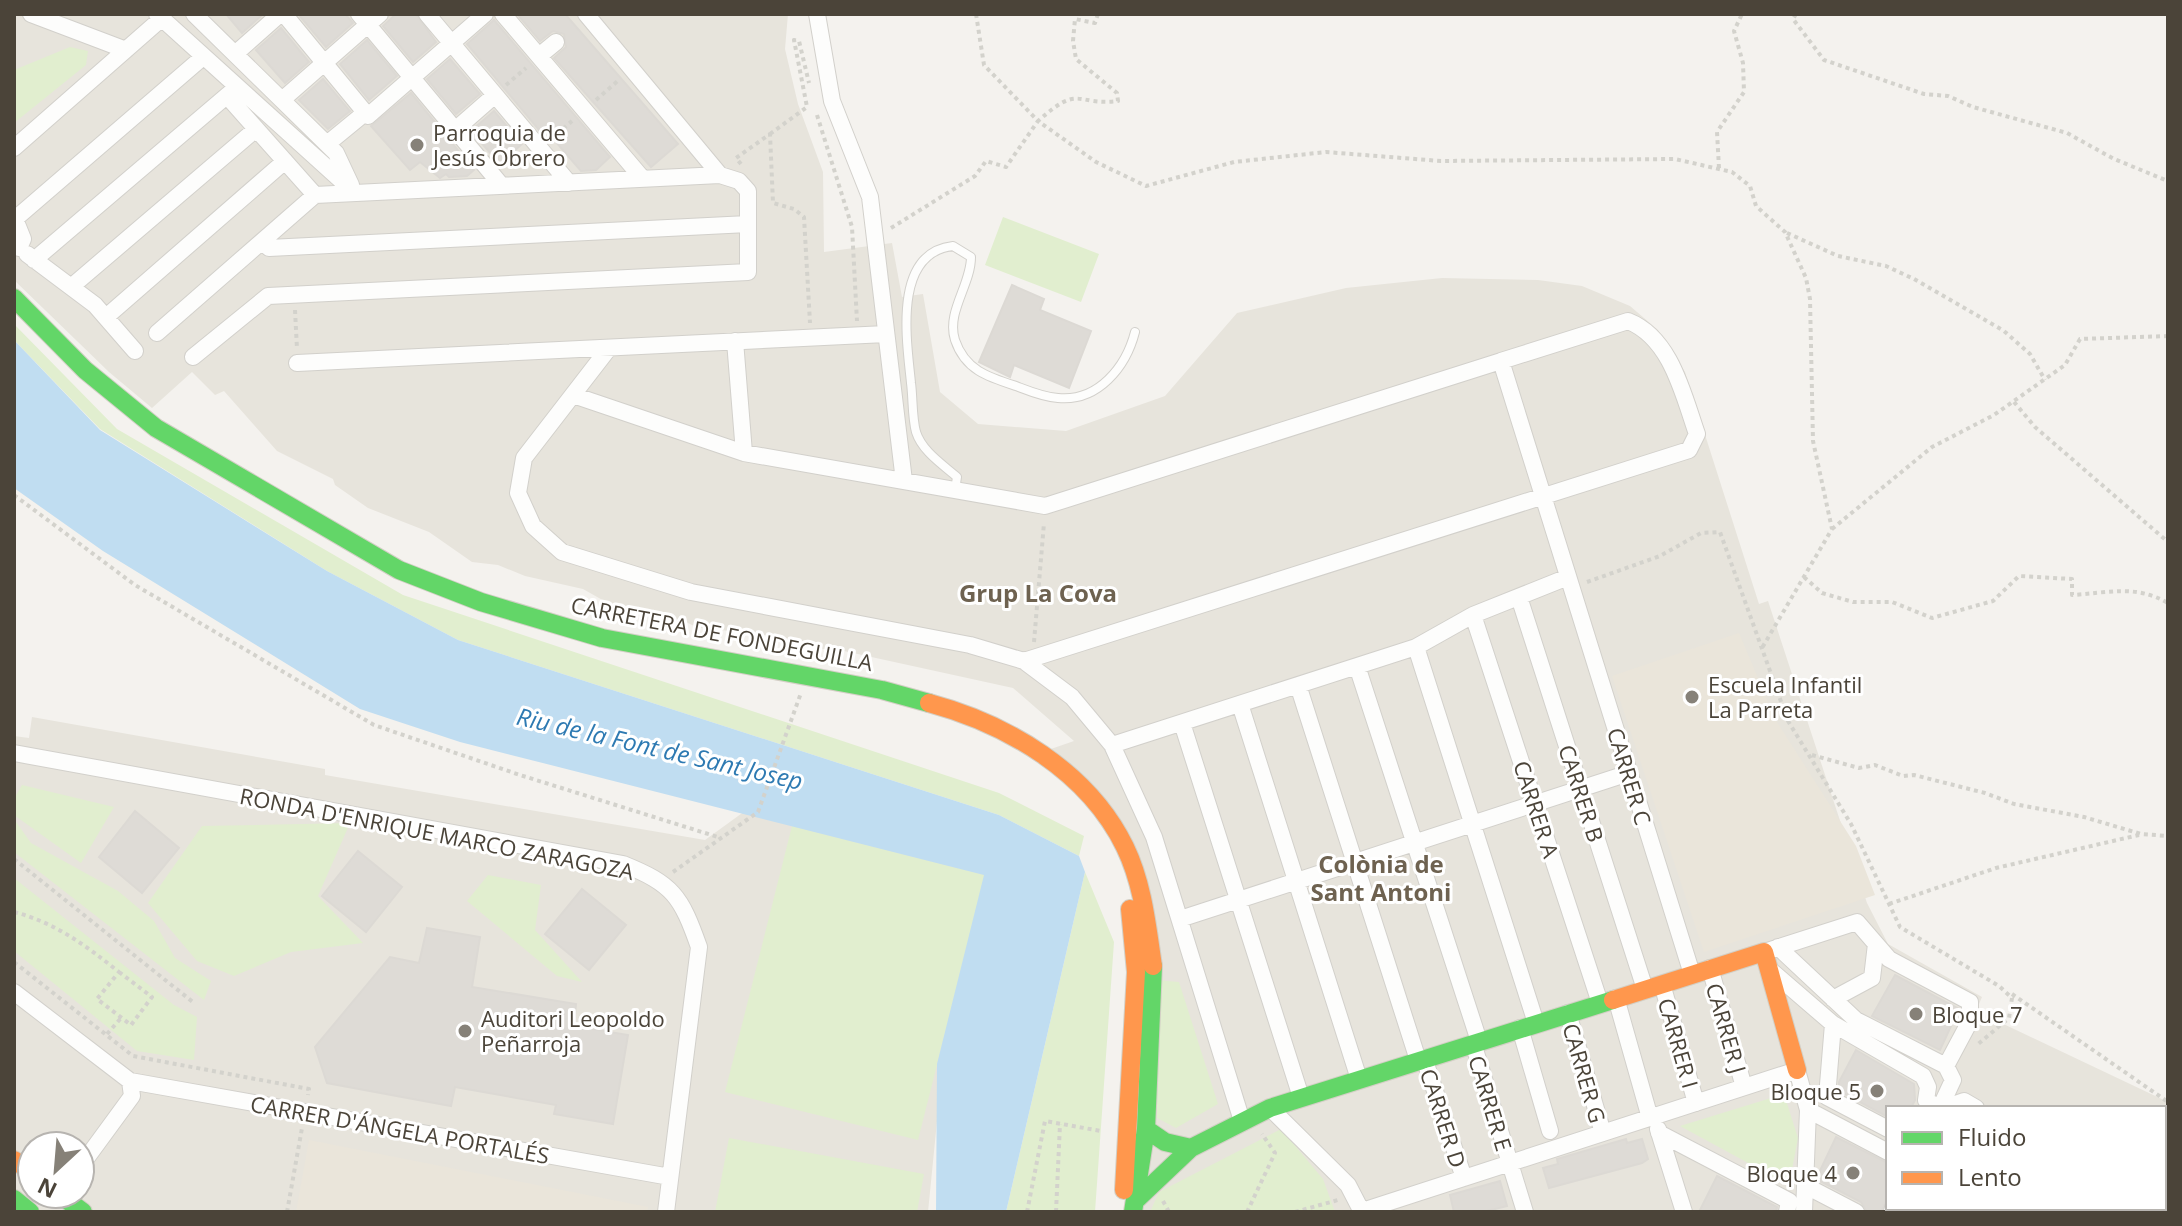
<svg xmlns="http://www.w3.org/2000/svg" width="2182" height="1226" viewBox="0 0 2182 1226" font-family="'Open Sans',sans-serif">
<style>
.residential{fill:#e7e4dc;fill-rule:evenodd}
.education{fill:#eae5da}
.green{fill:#e1eecf}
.water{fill:#c0ddf1}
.building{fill:#dedbd6;stroke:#dcd9d4;stroke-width:2}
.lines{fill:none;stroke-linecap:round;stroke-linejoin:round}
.lane-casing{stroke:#d2d0cb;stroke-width:10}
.street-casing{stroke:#d2d0cb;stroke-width:18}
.fast-casing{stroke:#d3cfc5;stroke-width:20}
.slow-casing{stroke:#d3cfc5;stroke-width:20}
.path{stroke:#d3d2cc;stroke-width:4;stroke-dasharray:4 4;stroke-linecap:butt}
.lane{stroke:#fdfdfc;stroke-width:8}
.street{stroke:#fdfdfc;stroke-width:16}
.fast{stroke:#63d668;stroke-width:18}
.slow{stroke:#ff974d;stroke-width:18}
.poi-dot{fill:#868178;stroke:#fff;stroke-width:3}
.labels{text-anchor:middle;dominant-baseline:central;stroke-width:6;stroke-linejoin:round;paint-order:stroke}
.poi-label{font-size:22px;fill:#4b4439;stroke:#fff;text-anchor:start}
.street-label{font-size:22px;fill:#4b4439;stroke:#fff}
.neighbourhood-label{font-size:24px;font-weight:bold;fill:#6e6250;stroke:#fff}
.water-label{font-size:24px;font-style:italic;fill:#2e7ab2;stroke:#fff}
</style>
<rect width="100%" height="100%" fill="#f4f2ee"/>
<path class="residential" d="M 14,14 L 788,14 L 785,49 L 798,104 L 823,172 L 824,252 L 892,243 L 902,297 L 923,294 L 940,392 L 978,424 L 1066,431 L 1165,396 L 1237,313 L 1346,288 L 1442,278 L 1538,280 L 1582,286 L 1630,306 L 1658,330 L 1685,372 L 1759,604 L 1768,601 L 1867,903 L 1888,944 L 1982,997 L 1976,1011 L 2168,1102 L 2164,1128 L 2164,1108 L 1888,1108 L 1888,1208 L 2164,1208 L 2164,1148 L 2168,1151 L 2168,1212 L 1137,1212 L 1143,886 L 1048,750 L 1074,741 L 1013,688 L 844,651 L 786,645 L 771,636 L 696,627 L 684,621 L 622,611 L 583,589 L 525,576 L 498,565 L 472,562 L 429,532 L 368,508 L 335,485 L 333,479 L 277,451 L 224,391 L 215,395 L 192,372 L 152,408 L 109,372 L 14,280 Z
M 32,717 L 325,769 L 325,775 L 705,840 L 745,811 L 989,869 L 939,1101 L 928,1212 L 14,1212 L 14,736 L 29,738 ZM 32,1146 L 80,1146 L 80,1194 L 32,1194 Z"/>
<path class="education" d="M 1739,633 L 1775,719 L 1856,846 L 1875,895 L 1704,952 L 1612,676 Z
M 309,1140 L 648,1207 L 647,1212 L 296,1212 Z"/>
<path class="green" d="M 70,47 L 88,51 L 86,65 L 14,123 L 14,70 Z
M 1003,217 L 1099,254 L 1081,302 L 985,265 Z
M 14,324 L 117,429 L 403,595 L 999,793 L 1084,836 L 1079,856 L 999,815 L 458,640 L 327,571 L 100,429 L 14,340 Z
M 22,785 L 114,807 L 81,863 L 14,815 L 14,799 Z
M 14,819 L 31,843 L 118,891 L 154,921 L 175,958 L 211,981 L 204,1000 L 14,852 Z
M 350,823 L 318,896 L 363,943 L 291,952 L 234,976 L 197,961 L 148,903 L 202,826 Z
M 792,826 L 985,875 L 918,1140 L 725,1092 Z
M 1085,872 L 1114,942 L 1095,1212 L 1006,1212 Z
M 488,875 L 541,885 L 535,930 L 582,982 L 557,976 L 467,901 Z
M 14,878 L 174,1005 L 197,1017 L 194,1060 L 137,1051 L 14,951 Z
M 1155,980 L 1179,982 L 1218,1104 L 1176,1128 L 1157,1118 Z
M 1784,1094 L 1798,1138 L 1789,1185 L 1680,1126 Z
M 1281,1129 L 1323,1179 L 1335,1212 L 1150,1212 L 1159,1192 Z
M 729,1138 L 924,1174 L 917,1212 L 715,1212 Z"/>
<path class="water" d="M 14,340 L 100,430 L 327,571 L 458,640 L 999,815 L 1079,856 L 1085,872 L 1006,1212 L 936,1212 L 937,1064 L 984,875 L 460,742 L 360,709 L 103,551 L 14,488 Z"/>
<path class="building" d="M 226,14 L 263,14 L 242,33 Z
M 298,14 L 345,14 L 353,23 L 326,47 Z
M 396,14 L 416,14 L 436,42 L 413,62 L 383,26 Z
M 517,14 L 565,14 L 678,144 L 651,167 L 554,58 L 566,47 L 564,34 L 553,31 L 540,41 Z
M 494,20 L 610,157 L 596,170 L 581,171 L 543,127 L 539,130 L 467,44 Z
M 281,28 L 309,62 L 285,83 L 256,50 Z
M 367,40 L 397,76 L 369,100 L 340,64 Z
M 450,59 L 480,94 L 456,114 L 427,79 Z
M 323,79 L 350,111 L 328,129 L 299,100 Z
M 411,93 L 474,170 L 467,176 L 449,177 L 446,174 L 440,178 L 420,162 L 410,170 L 371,126 Z
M 494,111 L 522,144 L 500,164 L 471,131 Z
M 1012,285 L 1044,299 L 1040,310 L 1091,331 L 1069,388 L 1014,365 L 1010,377 L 979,362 Z
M 135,811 L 179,848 L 142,893 L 99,857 Z
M 358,851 L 402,887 L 366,932 L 322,896 Z
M 582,889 L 626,925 L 589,970 L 545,934 Z
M 427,928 L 480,937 L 472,987 L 576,1004 L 574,1026 L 628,1035 L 613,1124 L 554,1114 L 556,1105 L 455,1087 L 451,1106 L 327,1083 L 315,1047 L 390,957 L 419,963 Z
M 1895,975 L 1959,1009 L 1940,1050 L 1872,1016 Z
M 1856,1050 L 1914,1084 L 1915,1100 L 1911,1108 L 1888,1108 L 1888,1117 L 1839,1091 L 1839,1082 Z
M 1836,1137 L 1888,1163 L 1888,1198 L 1881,1212 L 1867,1212 L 1861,1202 L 1816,1179 Z
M 1626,1139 L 1627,1143 L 1642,1139 L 1648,1159 L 1642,1163 L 1549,1188 L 1543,1168 L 1558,1164 L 1557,1159 Z
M 1717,1176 L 1777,1207 L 1776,1212 L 1699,1212 Z
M 1500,1181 L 1507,1206 L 1483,1212 L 1454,1212 L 1450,1195 Z"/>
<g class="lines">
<g class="lane-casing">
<path id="lane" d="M 955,490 L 957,477 C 942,464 922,451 916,432 C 912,417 913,398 911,383 C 907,342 892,253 953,246 L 971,257 C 971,285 946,312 955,340 C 965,370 988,377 1016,386 C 1029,391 1043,397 1058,398 C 1098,402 1126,367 1135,332"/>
</g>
<g class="street-casing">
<path id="street" d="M 31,14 L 126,50
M 157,14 L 355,193
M 194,14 L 336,153 L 351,185
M 284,14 L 368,116 L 485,14
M 359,14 L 502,186
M 427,14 L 569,183
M 503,14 L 643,179
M 586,14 L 720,175
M 817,14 L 832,101 L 870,197 L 904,481
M 235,54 L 280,14
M 539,56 L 556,42
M 227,96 L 315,195
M 282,100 L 380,14
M 455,130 L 495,95
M 327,144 L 366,112
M 14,148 L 161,19
M 263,241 L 269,248 L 748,224
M 19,248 L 23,239 L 15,219 L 203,57
M 27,254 L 95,305 L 135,351
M 34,260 L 237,87
M 71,287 L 256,129
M 106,317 L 285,161
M 157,333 L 315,195 L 720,175 L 739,181 L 748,191 L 748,272 L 268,296 L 193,357
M 735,341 L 744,453
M 609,348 L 524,458 L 518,493 L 533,526 L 562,552 L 691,592 L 970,645 L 1024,661 L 1072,697 L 1112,745 L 1154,837 L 1242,1121
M 297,363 L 886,334
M 573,395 L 744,453 L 1045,506 L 1501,361 L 1692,974
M 1519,597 L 1645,989
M 1473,615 L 1600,1003
M 1416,647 L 1536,1023
M 1024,661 L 1689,450 L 1697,434 C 1683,394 1671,338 1628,321 L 1501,361
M 1357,666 L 1479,1041
M 1298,685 L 1418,1060
M 1240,704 L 1359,1079
M 1182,723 L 1301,1097
M 1112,745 L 1416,647 L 1473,615 L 1568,577
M 14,753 L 623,864 C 673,884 681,896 699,947 L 666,1212
M 1180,919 L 1629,773
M 1778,947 L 1856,1020 L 1946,1066 L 1953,1080 L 1940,1108
M 1764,952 L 1857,922 L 1889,959 L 1970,1002 L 1970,1021 L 1946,1066
M 1710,968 L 1744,1087
M 1768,968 L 1833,1024
M 1662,984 L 1696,1103
M 14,992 L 130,1081 L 670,1177
M 1616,998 L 1650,1118
M 1833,999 L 1872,978 L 1876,944
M 1568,1013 L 1603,1133
M 1520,1028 L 1550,1131
M 1473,1043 L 1525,1212
M 1424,1058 L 1464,1178
M 1270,1108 L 1348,1185 L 1362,1212
M 1944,1108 L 1964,1101 L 1976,1108
M 1808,1110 L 1888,1152
M 1658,1129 L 1684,1212
M 1888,1129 L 1827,1097 L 1833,1024 L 1923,1076 L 1928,1087 L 1926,1100 L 1939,1108
M 1659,1133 L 1789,1201 L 1787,1212
M 80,1167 L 132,1096 L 130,1081
M 1806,1186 L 1856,1212
M 1995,1208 L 2002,1212
M 1362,1211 L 1797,1070 L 1808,1110 L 1804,1212
M 1892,1212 L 1893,1208
M 1907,1212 L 1909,1208
M 2121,1212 L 2123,1208"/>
</g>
<g class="fast-casing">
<path id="fast" d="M 14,298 L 85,370 L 156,428 L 399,570 L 481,602 L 602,638 L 882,690 L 929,703
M 1146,1129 L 1165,1142 L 1191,1148
M 59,1194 L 83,1212
M 14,1199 L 30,1212
M 1135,1201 L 1191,1148 L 1270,1108 L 1613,1000
M 1133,1212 L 1146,1129 L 1153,966"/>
</g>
<g class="slow-casing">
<path id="slow" d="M 929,703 C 1007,724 1088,771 1125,847 C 1143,884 1147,926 1153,966
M 1613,1000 L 1764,952 L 1797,1070
M 14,1160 L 32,1172
M 1124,1190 L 1136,972 L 1130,909"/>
</g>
<path class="path" d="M 976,14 L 984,65 L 1038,121 C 1081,83 1074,106 1118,101 L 1117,93 L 1076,59 L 1073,41 L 1075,19 L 1095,23 L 1098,14
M 1796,14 L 1793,19 L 1824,60 L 1924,94 L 1948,96 L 1973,107 L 2067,133 L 2114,159 L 2168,181
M 506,85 L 526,68
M 596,100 L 620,79
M 817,115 L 852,227 L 857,321
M 770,134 L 807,107 L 794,40 L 799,41 L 809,83
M 551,139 L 572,121
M 741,164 L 736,158 L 770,134 L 773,203 L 794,209 L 804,217 L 810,323
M 1719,168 L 1717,132 L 1744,92 L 1743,63 L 1734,31 L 1742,14
M 891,228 L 975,176 L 986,161 L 1006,167 L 1038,121 L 1096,162 L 1146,186 L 1234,162 L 1326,152 L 1441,161 L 1675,159 L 1732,172 L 1750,186 L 1756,206 L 1785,232 L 1806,278 L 1810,299 L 1813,441 L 1832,529 L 1762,648
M 1787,233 L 1838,256 L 1886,266 L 1914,279 L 2004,331 L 2030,354 L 2045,380
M 295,310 L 297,349
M 2014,402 L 2035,427 L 2168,542
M 14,495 L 135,585 L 374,725 L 520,775 L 721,838
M 1832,529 L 1932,447 L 1994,415 L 2065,365 L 2080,339 L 2168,336
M 1804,577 L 1822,593 L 1853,602 L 1892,602 L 1932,618 L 1993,601 L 2019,576 L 2072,579 L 2072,595 C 2108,593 2135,584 2168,603
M 1587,582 L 1660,556 L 1701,533 L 1720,532 L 1788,721 L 1851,824 L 1900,927 L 1999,986 L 2012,998 L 2009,1018 L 1977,1045
M 1034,642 L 1044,523
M 1812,755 L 1859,768 L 1875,765 L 1903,776 L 1914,775 L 1985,793 L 2014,804 L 2084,817 L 2141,834 L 2168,836
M 14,859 L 194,1003
M 673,872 L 758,812 L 801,693
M 1889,904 L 1996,868 L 2139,835
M 14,912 C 56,923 85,945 119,972
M 14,962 L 133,1056 L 309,1089 L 308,1095
M 119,972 L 152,997 L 131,1025 L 97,999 Z
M 2012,994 L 2168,1102
M 107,1034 L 121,1018
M 1163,1201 L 1169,1212
M 287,1212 L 302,1128
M 1027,1212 L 1045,1121 L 1101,1131
M 1056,1212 L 1060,1124
M 1247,1212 L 1275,1153 L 1262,1134
M 1295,1212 L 1338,1200"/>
<use href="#lane" class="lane"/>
<use href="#street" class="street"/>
<use href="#fast" class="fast"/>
<use href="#slow" class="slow"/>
</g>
<g class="poi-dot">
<circle cx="417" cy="145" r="8"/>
<circle cx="1692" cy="697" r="8"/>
<circle cx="1916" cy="1014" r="8"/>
<circle cx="465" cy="1031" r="8"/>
<circle cx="1877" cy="1091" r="8"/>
<circle cx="1853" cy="1173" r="8"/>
</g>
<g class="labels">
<g class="poi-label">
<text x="433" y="132">Parroquia de<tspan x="433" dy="25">Jesús Obrero</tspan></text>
<text x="1708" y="684">Escuela Infantil<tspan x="1708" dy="25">La Parreta</tspan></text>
<text x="1932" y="1014">Bloque 7</text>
<text x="481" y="1018">Auditori Leopoldo<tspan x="481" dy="25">Peñarroja</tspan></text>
<text x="1861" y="1091" text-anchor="end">Bloque 5</text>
<text x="1837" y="1173" text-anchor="end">Bloque 4</text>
</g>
<g class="street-label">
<text transform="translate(722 633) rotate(11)">CARRETERA DE FONDEGUILLA</text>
<text transform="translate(1630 776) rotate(73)">CARRER C</text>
<text transform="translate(1582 793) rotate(72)">CARRER B</text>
<text transform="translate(1537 809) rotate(72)">CARRER A</text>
<text transform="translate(437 833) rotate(11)">RONDA D'ENRIQUE MARCO ZARAGOZA</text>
<text transform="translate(1727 1028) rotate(74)">CARRER J</text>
<text transform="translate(1679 1043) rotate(74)">CARRER I</text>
<text transform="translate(1585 1073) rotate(74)">CARRER G</text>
<text transform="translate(1491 1103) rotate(73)">CARRER E</text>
<text transform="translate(1444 1118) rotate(72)">CARRER D</text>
<text transform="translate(400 1129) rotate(10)">CARRER D'ÁNGELA PORTALÉS</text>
</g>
<g class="neighbourhood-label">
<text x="1038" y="592">Grup La Cova</text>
<text x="1381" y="863">Colònia de<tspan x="1381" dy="28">Sant Antoni</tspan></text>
</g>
<g class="water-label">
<text transform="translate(660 748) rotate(13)">Riu de la Font de Sant Josep</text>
</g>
</g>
<rect width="2182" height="1226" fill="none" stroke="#4b4439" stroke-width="32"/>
<rect x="1886" y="1106" width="280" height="104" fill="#ffffff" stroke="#b7b4b0" stroke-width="2"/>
<rect x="1902" y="1132" width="40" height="12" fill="#63d668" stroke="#b7b4b0" stroke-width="2"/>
<text x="1958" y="1146" font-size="24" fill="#4b4439">Fluido</text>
<rect x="1902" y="1172" width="40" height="12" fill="#ff974d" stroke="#b7b4b0" stroke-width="2"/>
<text x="1958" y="1186" font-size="24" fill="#4b4439">Lento</text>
<g transform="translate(56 1170) rotate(206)"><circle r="38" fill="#ffffff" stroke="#b7b4b0" stroke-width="2"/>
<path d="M0-6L14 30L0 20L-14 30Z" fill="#868178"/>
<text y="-12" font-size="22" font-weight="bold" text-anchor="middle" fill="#4b4439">N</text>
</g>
</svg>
